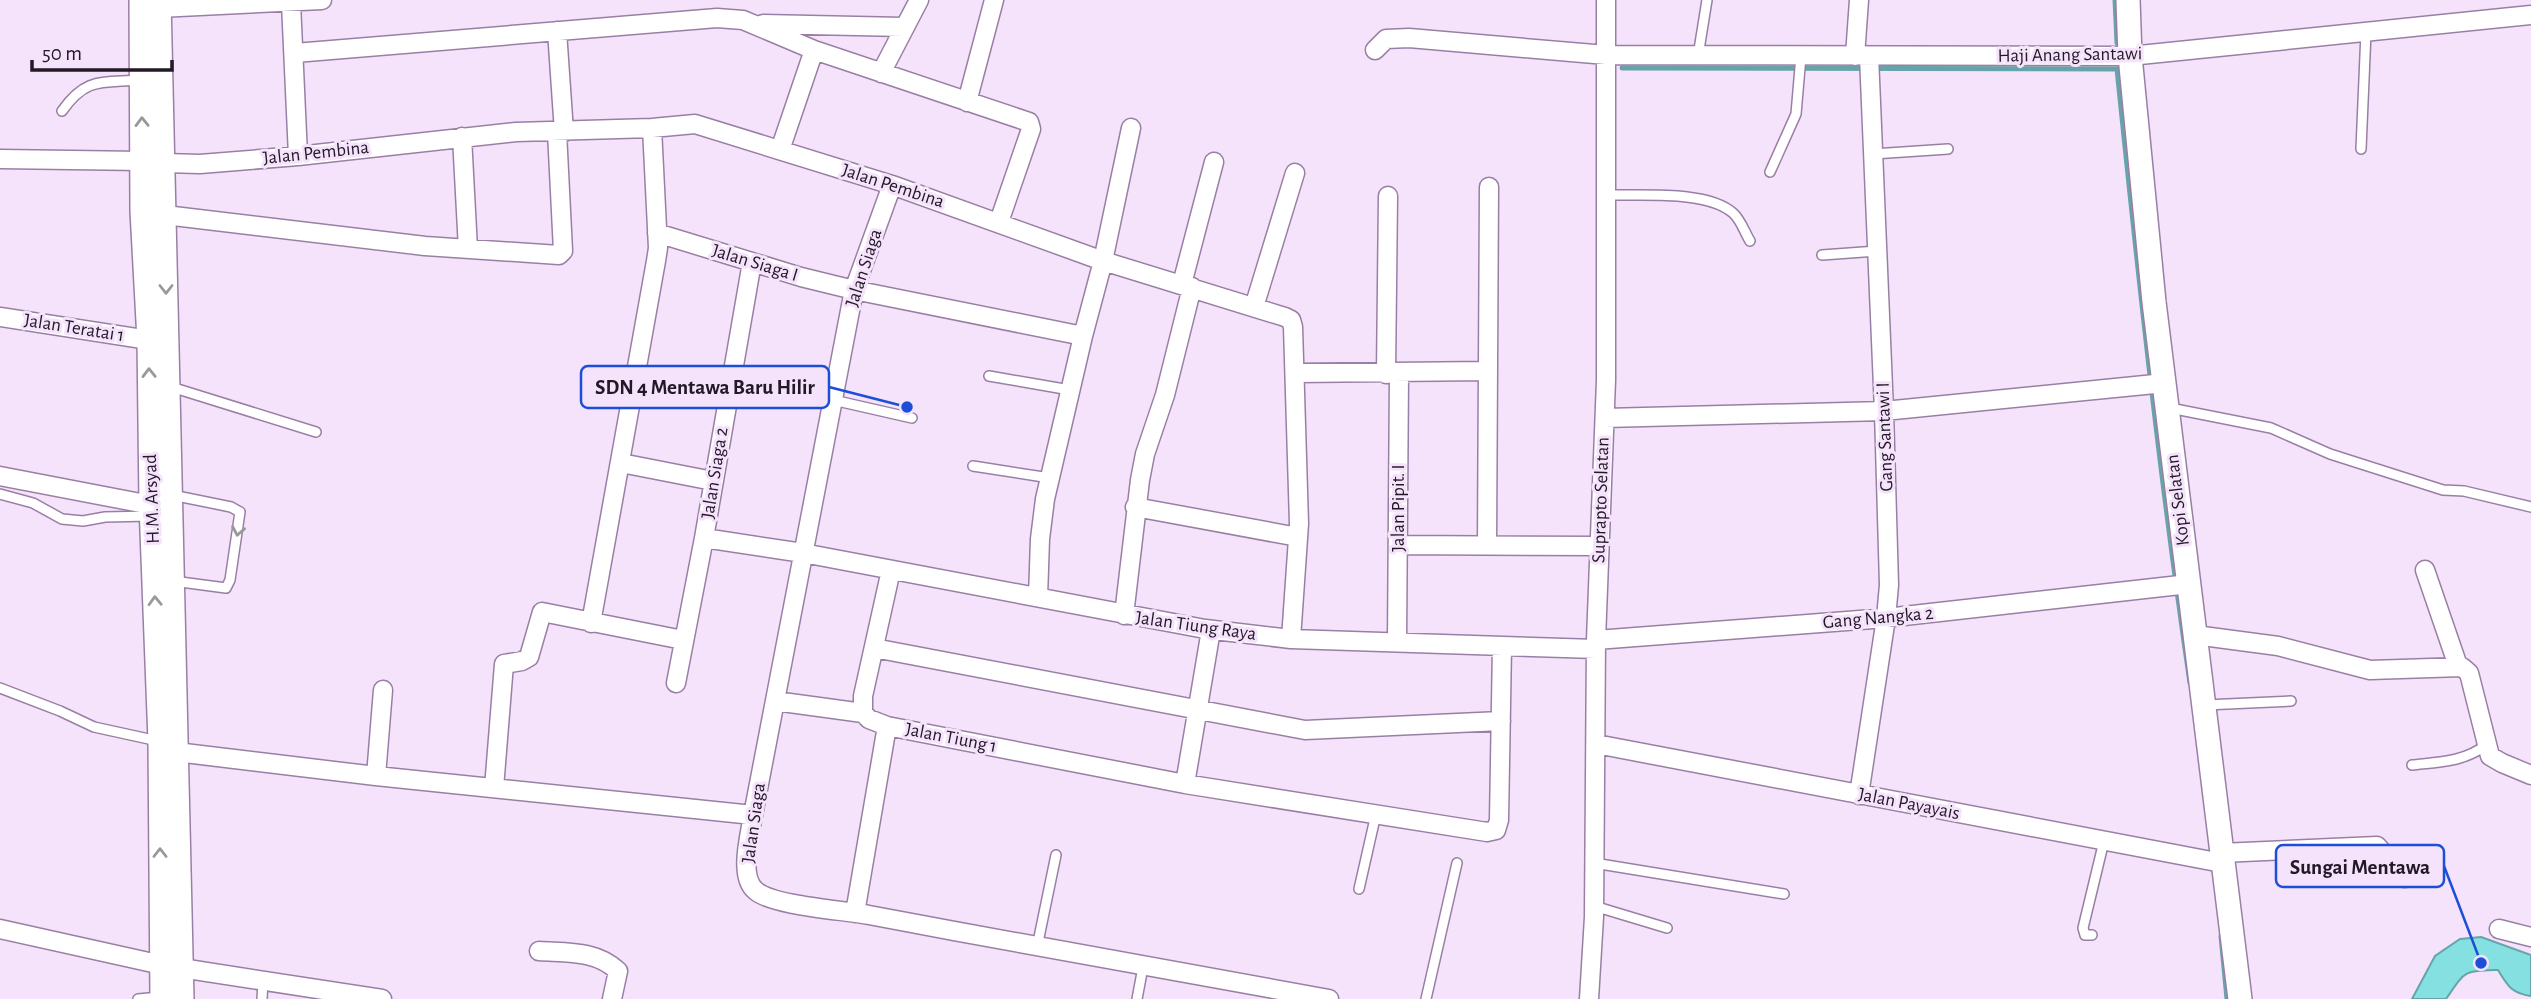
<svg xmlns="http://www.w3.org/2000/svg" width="2531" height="999" viewBox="0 0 2531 999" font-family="'Alegreya Sans',sans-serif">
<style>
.water{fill:#85e0e1;stroke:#67a4a9;stroke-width:2}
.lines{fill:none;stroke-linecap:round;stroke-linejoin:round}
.stream{stroke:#67a4a9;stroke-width:5}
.service-casing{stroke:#9a7fa4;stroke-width:12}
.minor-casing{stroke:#9a7fa4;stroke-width:21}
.tertiary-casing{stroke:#9a7fa4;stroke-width:26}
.service{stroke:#fff;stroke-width:9}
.minor{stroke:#fff;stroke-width:18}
.tertiary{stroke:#fff;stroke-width:23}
.oneway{stroke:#9c979d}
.labels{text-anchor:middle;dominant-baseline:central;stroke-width:6;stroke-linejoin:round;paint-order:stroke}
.street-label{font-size:19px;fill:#221826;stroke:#f5e3fc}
.leader{fill:none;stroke:#1d4ed8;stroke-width:2.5}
.callout-dot{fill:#1d4ed8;stroke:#f5e3fc;stroke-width:2.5}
.callout{fill:#f5e3fc;stroke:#1d4ed8;stroke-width:2.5}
.callout-label{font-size:21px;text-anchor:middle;font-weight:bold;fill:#221826}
</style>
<rect width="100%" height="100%" fill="#f5e3fc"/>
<path class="water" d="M 2481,937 L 2531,955 L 2531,996 C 2511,993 2508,986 2498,970 C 2463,971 2466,970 2446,999 L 2412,999 L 2435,956 L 2460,939 Z"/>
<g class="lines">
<path class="stream" d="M 2115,0 L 2117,43
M 1622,68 L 2117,69 C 2138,274 2160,479 2190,683
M 2221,936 L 2227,999"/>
<g class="service-casing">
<path id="service" d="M 1698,56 L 1707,0
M 62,111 C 86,77 101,83 139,80
M 2361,149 L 2366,32
M 1873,154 L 1948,149
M 1770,172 L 1796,114 L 1801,56
M 1607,195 C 1642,196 1707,190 1733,213 C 1741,220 1745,233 1750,241
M 1822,255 L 1877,251
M 989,376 L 1070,390
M 168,386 L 316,432
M 833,400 L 912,418
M 2170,408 L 2271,428 L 2330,454 L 2443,490 L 2464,491 L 2531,507
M 973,466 L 1050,478
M 0,494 L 33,503 L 62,519 L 83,521 L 105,517 L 150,516
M 172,495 L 231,507 L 240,512 L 230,580 L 226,588 L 173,581
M 0,688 L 60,711 L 94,727 L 158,741
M 2205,705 L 2291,701
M 2412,765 C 2439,762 2464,762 2486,745
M 1594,863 L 1784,894
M 1359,889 L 1376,814
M 1594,906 L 1667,928
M 2092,935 L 2085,935 L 2083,928 L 2104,841
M 1037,947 L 1056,855
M 138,999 L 160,997
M 262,999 L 263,981
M 1137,999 L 1143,967
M 1426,999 L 1457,863"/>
</g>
<g class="minor-casing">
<path id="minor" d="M 291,3 L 298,156
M 159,8 L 322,0
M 763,24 L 903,27
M 557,31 L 564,132
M 1375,50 L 1386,39 L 1409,38 L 1606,55 L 2130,56 L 2531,15
M 295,53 L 717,18 L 743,20 L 814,50 L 1029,122 L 1031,129 L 999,222
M 1855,56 L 1859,0
M 881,73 L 919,0
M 967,102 L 994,0
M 462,137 L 468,249
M 780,150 L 814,50
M 0,159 L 142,161
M 164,163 L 200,164 L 298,156 L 516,132 L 652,128 L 695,124 L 892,185 L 1103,261 L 1285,317 L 1291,320 L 1293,327 L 1299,524 L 1291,639
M 892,185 L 854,290 L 753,815 C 750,835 738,877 756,891 C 774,906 843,910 869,915 C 1022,944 1175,972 1329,999
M 165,215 L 425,246 L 559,255 L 563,251 L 557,132
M 657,233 L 801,277 L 854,290 L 1083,336
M 1182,284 L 1214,162
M 1254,307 L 1295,173
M 0,317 L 149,340
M 1296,373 L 1487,371
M 1386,374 L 1388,196
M 1605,418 L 1884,411 L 2165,383
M 621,463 L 713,481
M 0,476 L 151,505
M 1135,507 L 1298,537
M 704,538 L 803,553 L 1205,629 L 1291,639 L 1596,649
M 1398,545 L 1599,546
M 1487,545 L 1489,187
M 891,570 L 863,696 L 863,713 L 869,719 L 887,726 L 1185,784 L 1487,832 L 1496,830 L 1499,820 L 1502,646
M 2425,570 L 2458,666
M 1038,597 L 1040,539 L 1045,499 L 1083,336 L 1103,261 L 1131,128
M 1124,615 L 1140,480 L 1145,454 L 1165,395 L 1192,287
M 591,623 L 656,261 L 658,248 L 652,128
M 2195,635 L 2278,646 L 2370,670 L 2462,667 L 2469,673 L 2490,756 L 2502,763 L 2531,775
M 1596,640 L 1886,618 L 2189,584
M 1397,642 L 1399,374
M 874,648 L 1305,730 L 1501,721
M 676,683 L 704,538 L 752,262
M 775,701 L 863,713
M 1596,744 L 2222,863
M 176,752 L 376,776 L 753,815
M 376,776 L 383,690
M 1185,784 L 1211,630
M 494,788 L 504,664 L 522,661 L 529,657 L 542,612 L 683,640
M 1859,795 L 1886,618 L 1889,585 L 1884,411 L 1869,56
M 2221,853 L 2377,846 L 2405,878
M 855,913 L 887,726
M 0,929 L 162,965
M 2499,929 L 2531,937
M 539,951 C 567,953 596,950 618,971 L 612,999
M 181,968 L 382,999
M 1589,999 L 1594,917 L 1596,640 L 1606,380 L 1606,0"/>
</g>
<g class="tertiary-casing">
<path id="tertiary" d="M 141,0 L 142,211 L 149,340 L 151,505 L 160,741 L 162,999
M 159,0 L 182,999
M 2128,0 L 2130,56 L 2154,302 L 2240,999"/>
</g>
<use href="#service" class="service"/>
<use href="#minor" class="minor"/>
<use href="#tertiary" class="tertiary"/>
</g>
<defs><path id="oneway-chevron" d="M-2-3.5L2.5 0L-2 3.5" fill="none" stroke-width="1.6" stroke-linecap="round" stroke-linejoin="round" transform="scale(1.75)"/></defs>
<g class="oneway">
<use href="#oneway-chevron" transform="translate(142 122) rotate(-91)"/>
<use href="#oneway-chevron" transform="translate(166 289) rotate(90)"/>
<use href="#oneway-chevron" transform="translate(149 373) rotate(-91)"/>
<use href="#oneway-chevron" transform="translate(238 531) rotate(100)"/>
<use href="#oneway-chevron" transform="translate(155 601) rotate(-92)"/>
<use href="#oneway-chevron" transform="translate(160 853) rotate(-90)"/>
</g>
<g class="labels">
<g class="street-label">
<text transform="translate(2070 55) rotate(-1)">Haji Anang Santawi</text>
<text transform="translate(316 153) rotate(-6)">Jalan Pembina</text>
<text transform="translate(893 186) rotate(18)">Jalan Pembina</text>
<text transform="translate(755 263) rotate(17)">Jalan Siaga I</text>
<text transform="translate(864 268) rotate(-72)">Jalan Siaga</text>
<text transform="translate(74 328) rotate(9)">Jalan Teratai 1</text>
<text transform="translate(1885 437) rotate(-92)">Gang Santawi I</text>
<text transform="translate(715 473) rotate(-81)">Jalan Siaga 2</text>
<text transform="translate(152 499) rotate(-92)">H.M. Arsyad</text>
<text transform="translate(1601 500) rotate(-88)">Suprapto Selatan</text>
<text transform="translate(2178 500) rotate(-97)">Kopi Selatan</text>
<text transform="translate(1398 508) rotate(-90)">Jalan Pipit. I</text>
<text transform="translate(1878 618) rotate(-5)">Gang Nangka 2</text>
<text transform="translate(1196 626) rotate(8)">Jalan Tiung Raya</text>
<text transform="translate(951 738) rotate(11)">Jalan Tiung 1</text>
<text transform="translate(1909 804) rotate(11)">Jalan Payayais</text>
<text transform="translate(754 823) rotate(-82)">Jalan Siaga</text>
</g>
</g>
<path class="leader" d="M907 407L829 387M2481 963L2444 866"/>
<g class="callout-dot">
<circle cx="907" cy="407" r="7"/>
<circle cx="2481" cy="963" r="7"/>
</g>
<g class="callout">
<rect x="581" y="366" width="248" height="42" rx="7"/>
<rect x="2276" y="845" width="168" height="42" rx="7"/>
</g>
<g class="callout-label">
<text x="705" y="394">SDN 4 Mentawa Baru Hilir</text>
<text x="2360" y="874">Sungai Mentawa</text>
</g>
<path d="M32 60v10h140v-10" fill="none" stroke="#221826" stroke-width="3.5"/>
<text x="42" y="60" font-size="21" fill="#221826" stroke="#f5e3fc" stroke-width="5" paint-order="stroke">50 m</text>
</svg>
